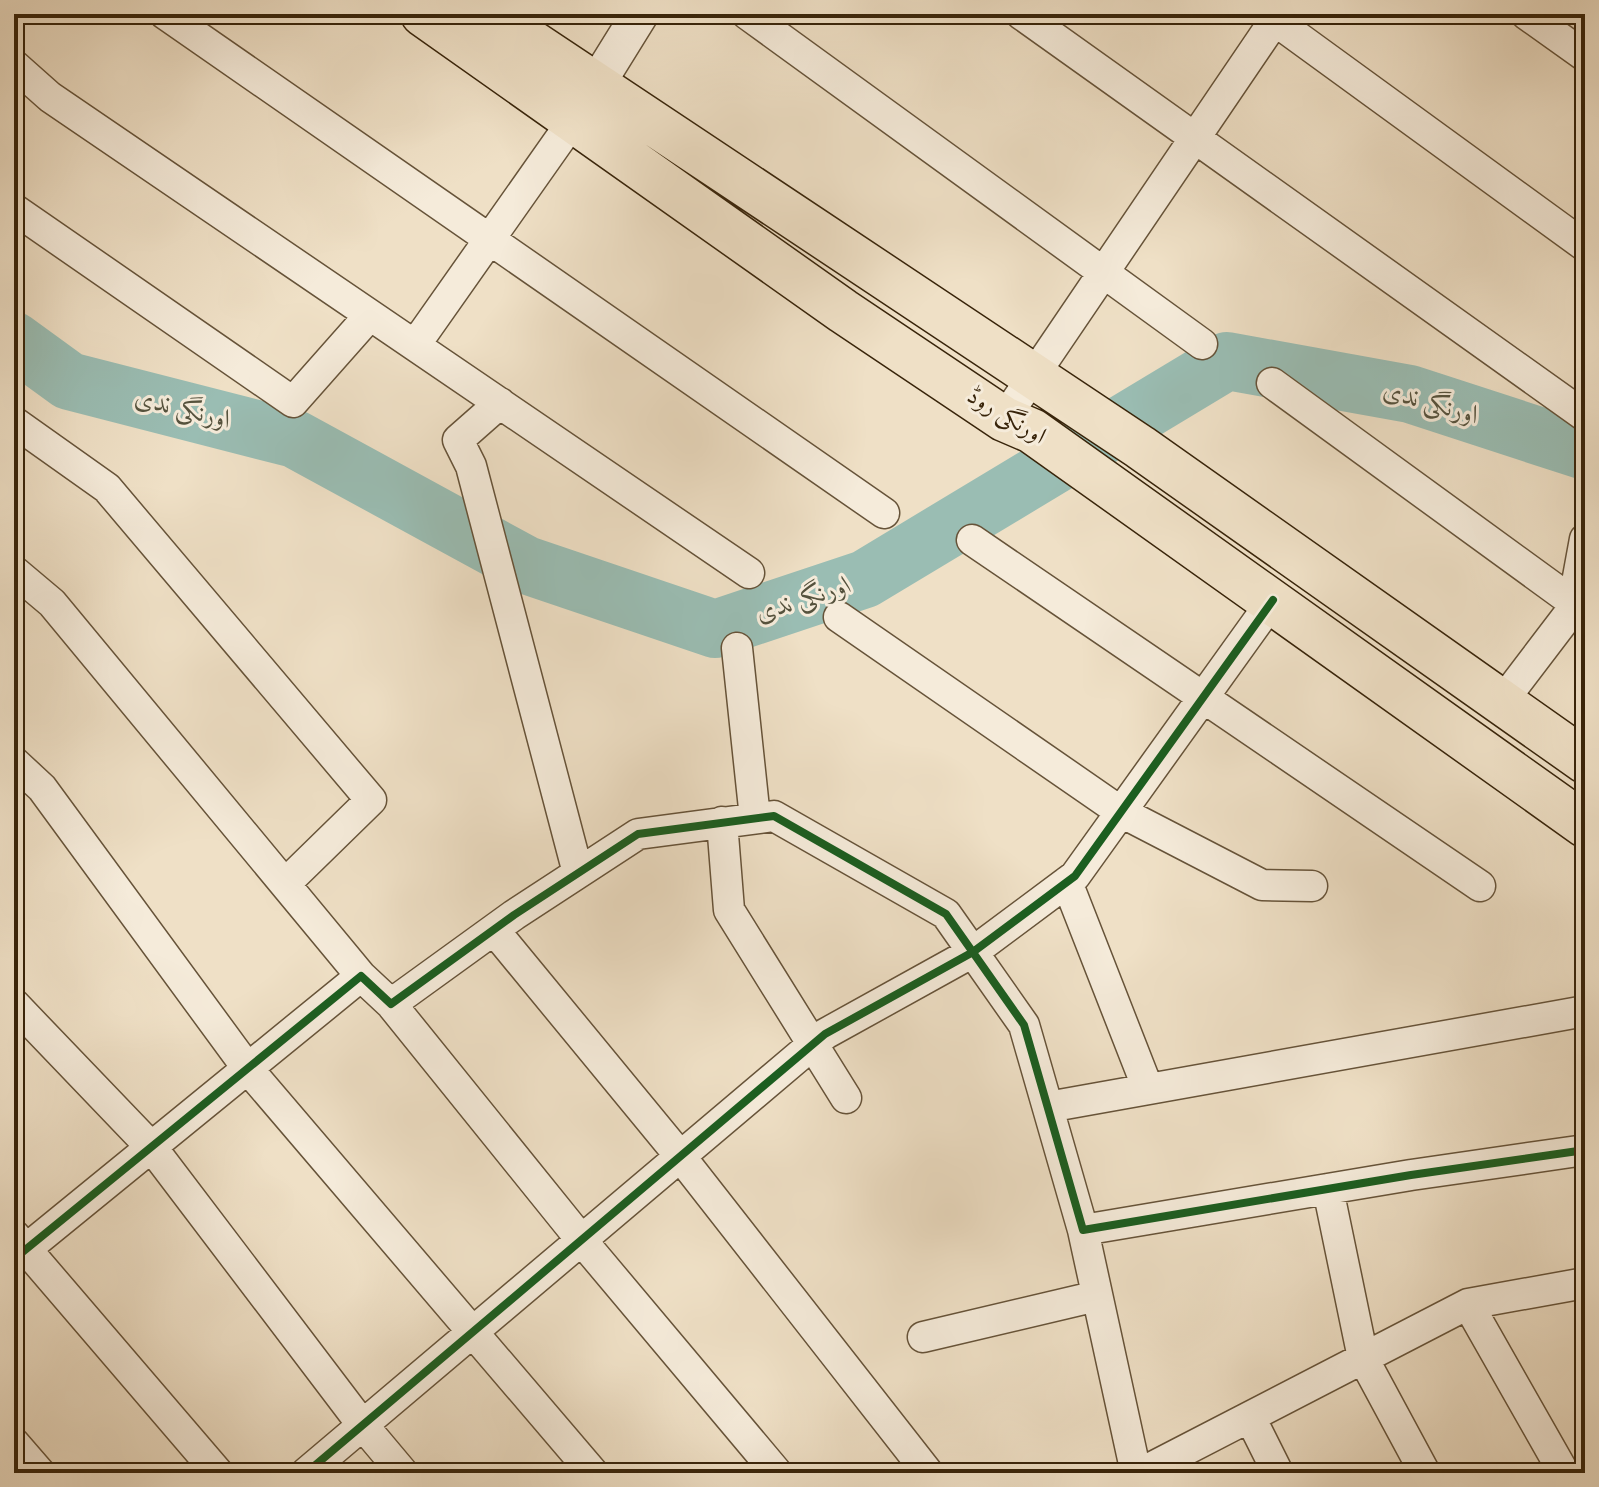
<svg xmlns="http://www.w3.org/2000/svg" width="1599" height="1487" viewBox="0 0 1599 1487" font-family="'Sorts Mill Goudy',Amiri,serif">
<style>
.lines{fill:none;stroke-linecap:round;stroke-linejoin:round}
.river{stroke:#9abdb3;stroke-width:58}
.minor-casing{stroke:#665339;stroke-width:33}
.tertiary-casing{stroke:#665339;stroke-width:39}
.primary-casing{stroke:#38240a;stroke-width:47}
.minor{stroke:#f5ebda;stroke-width:30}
.tertiary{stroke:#f5ebda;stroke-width:36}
.primary{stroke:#efe0c6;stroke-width:44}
.cycleway-casing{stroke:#f5ebda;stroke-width:13}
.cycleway{stroke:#1b5e20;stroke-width:8}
.labels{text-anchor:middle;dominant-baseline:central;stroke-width:6;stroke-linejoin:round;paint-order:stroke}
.street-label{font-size:24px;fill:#38240a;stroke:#f5ebda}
.water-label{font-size:26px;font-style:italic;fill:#55523d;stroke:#f5ebda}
</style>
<rect width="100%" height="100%" fill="#efe0c6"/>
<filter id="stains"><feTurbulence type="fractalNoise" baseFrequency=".0025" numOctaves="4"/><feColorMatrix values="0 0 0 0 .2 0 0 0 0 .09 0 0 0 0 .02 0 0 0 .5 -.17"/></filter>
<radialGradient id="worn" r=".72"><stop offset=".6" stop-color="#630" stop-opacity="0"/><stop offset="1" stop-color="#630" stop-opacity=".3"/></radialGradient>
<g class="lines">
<path class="river" d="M 14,341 L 69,381 L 295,439 L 526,565 L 715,629 L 865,579 L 1227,361 L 1410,394 L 1585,451"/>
<g class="minor-casing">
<path id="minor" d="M 165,14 L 884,513
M 747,14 L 1202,344
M 1021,14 L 1585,416
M 1266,14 L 1585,246
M 1526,14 L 1585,56
M 14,65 L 50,97 L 749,573
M 14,209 L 293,402 L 370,315
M 415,345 L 584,105
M 1272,383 L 1573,602
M 500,403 L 458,440 L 471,466 L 578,873
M 1004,419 L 1279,14
M 14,422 L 107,488 L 371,800 L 285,884
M 972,540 L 1480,886
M 14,571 L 52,603 L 361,976
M 839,617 L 1121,812 L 1262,885 L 1312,886
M 737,648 L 755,818
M 1502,702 L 1572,610 L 1585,539
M 14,762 L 42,788 L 248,1069 L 593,1473
M 722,822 L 729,910 L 846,1098
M 1067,882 L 1148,1089
M 494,930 L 680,1156 L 928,1473
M 14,1004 L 153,1149 L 361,1423 L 403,1473
M 391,1004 L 583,1242 L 777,1473
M 1048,1107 L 1585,1011
M 1328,1189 L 1363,1358 L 1425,1473
M 1083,1230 L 1136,1473
M 14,1235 L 218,1473
M 14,1259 L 361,976 L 391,1004 L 514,915 L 638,834 L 774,816 L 946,914 L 1024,1025 L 1083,1230 L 1411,1175 L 1585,1150
M 1468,1304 L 1564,1473
M 923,1337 L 1097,1296
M 1250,1417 L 1278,1473
M 14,1443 L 40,1473
M 306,1473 L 825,1034 L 973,952 L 1075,876 L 1273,600
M 1141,1473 L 1468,1304 L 1585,1283"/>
</g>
<g class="tertiary-casing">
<path id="tertiary" d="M 596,85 L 640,14"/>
</g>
<g class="primary-casing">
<path id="primary" d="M 423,14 L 843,311 L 1004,419 L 1032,431 L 1585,825
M 489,14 L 1140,447 L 1585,761"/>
</g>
<use href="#minor" class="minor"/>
<use href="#tertiary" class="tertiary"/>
<use href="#primary" class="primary"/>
<g class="cycleway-casing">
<path id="cycleway" d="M 14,1259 L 361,976 L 391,1004 L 514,915 L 638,834 L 774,816 L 946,914 L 1024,1025 L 1083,1230 L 1411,1175 L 1585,1150
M 306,1473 L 825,1034 L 973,952 L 1075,876 L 1273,600"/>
</g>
<use href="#cycleway" class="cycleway"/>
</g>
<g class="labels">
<g class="street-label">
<text transform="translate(1006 417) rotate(31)">اورنگی روڈ</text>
</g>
<g class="water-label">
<text transform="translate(1431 404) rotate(16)">اورنگی ندی</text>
<text transform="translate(183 410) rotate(14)">اورنگی ندی</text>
<text transform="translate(804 600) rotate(-18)">اورنگی ندی</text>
</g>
</g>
<rect width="1599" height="1487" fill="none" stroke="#efe0c6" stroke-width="48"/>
<rect x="16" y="16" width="1567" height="1455" fill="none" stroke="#38240a" stroke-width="4"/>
<rect x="24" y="24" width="1551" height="1439" fill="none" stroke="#38240a" stroke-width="2"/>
<rect width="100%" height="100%" filter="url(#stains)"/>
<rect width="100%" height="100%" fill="url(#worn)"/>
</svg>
